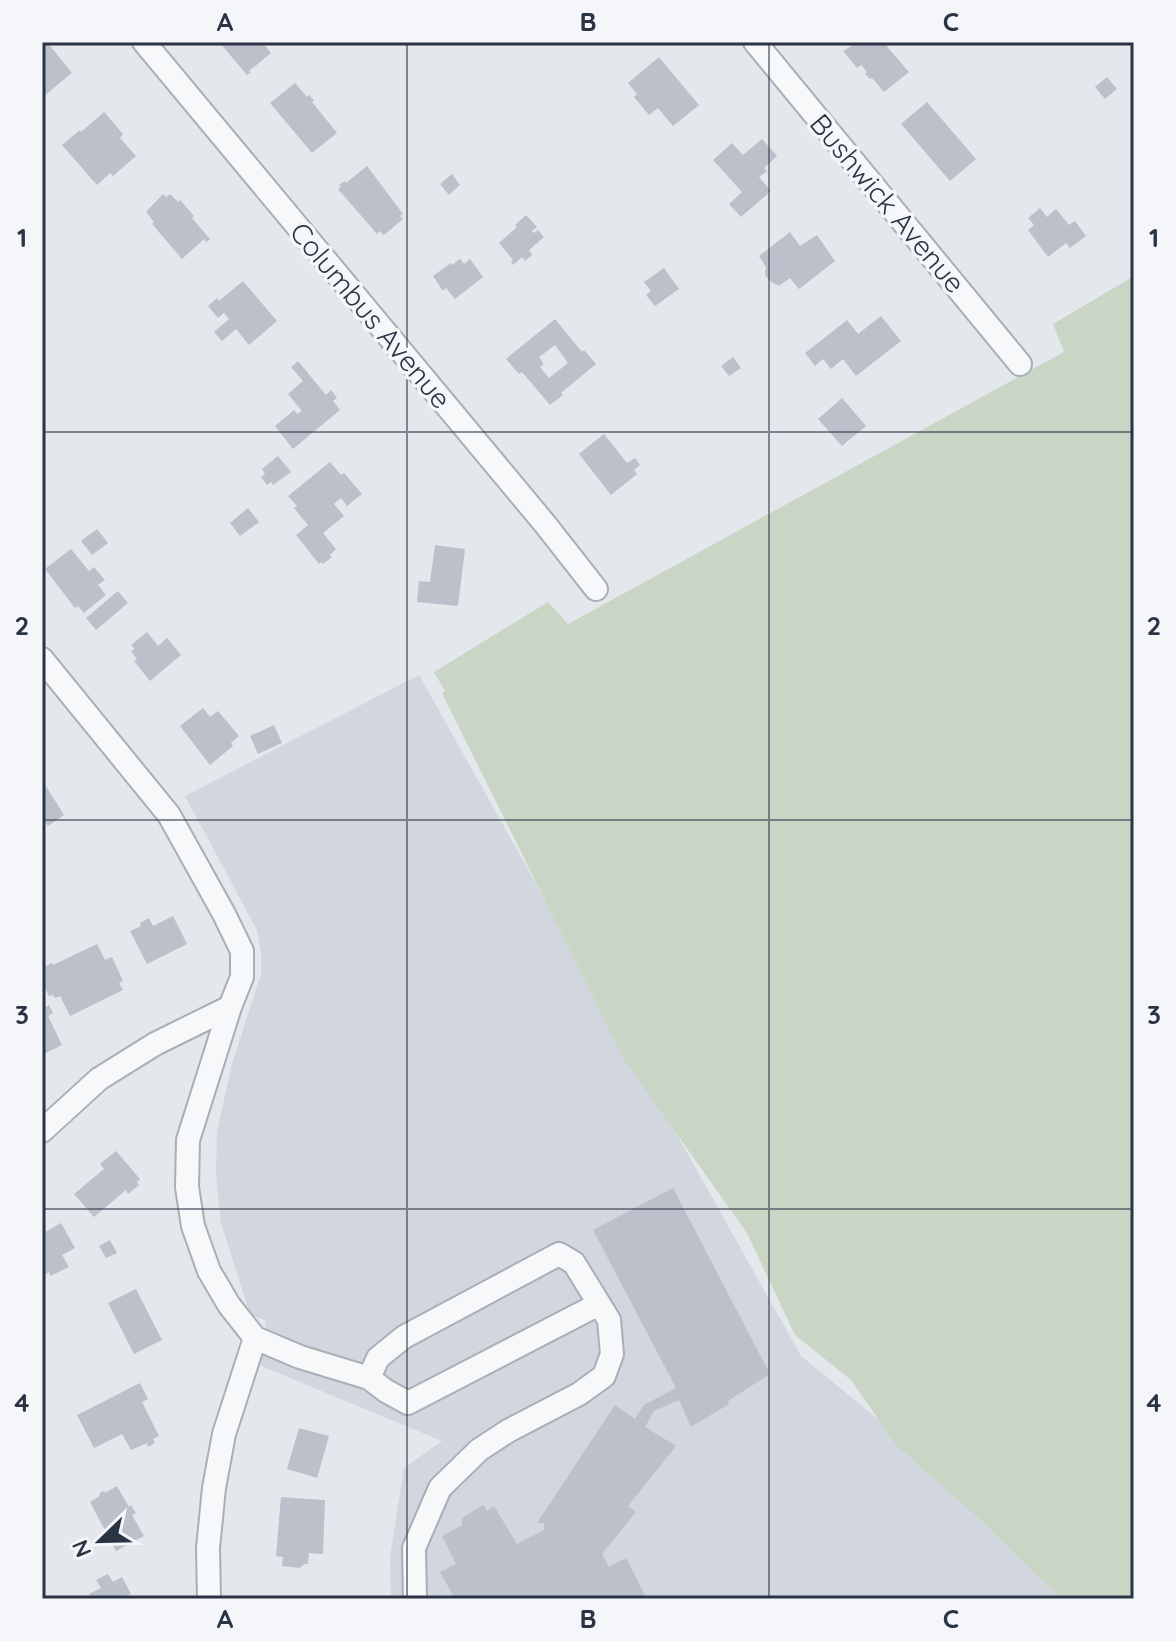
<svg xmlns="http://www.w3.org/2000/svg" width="1176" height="1641" viewBox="0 0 1176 1641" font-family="Quicksand,sans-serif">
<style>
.built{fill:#d2d6de}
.green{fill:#c9d6c5}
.building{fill:#bbc0ca;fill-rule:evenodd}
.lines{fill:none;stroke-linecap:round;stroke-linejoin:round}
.minor-casing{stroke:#a9aeb7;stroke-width:26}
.minor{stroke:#f7f8fa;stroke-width:22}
.grid{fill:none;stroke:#2b3445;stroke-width:2;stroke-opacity:0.55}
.labels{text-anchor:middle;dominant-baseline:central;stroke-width:7;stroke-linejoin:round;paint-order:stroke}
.street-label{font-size:28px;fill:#2b3445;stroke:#f4f6f9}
.neatline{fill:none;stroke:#2b3445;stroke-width:3}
.grid-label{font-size:26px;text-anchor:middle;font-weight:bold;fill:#2b3445}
</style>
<rect width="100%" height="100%" fill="#e4e7ec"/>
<path class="built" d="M 419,675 L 801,1356 L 1097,1599 L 391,1599 L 390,1558 L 404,1468 L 442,1441 L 261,1366 L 266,1321 L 250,1314 L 221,1223 L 216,1175 L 217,1131 L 232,1064 L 261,974 L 261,953 L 257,930 L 185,796 Z"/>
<path class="green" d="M 1134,276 L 1134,1599 L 1062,1599 L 972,1512 L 897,1446 L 851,1380 L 795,1335 L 747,1233 L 625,1061 L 442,693 L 445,691 L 434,672 L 548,602 L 568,624 L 1064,352 L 1053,324 Z"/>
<path class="building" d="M 42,42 L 47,42 L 72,73 L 44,96 L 42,95 Z
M 219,42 L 262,42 L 271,53 L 249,71 L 251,72 L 247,75 Z
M 858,42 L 883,42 L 909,72 L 884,92 L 872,78 L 870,79 L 865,74 L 867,72 L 861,65 L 857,68 L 843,51 Z
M 659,57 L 699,105 L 673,126 L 658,108 L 649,115 L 634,97 L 637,94 L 628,83 Z
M 1107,77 L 1117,89 L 1105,99 L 1095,87 Z
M 295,83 L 307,97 L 309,95 L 314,100 L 312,102 L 337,133 L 312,153 L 270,103 Z
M 927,102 L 976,159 L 950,181 L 901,124 Z
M 104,112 L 123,134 L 120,138 L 136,156 L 113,176 L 110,173 L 97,185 L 62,145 L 80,130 L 81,132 Z
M 762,139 L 777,156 L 764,168 L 767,171 L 759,177 L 771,191 L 741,217 L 729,204 L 742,192 L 713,160 L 732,143 L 743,155 Z
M 367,166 L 403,214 L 400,216 L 403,219 L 384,235 L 380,231 L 377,234 L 338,189 L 341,187 L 339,185 L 345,181 L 346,183 Z
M 452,174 L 460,185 L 449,195 L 440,184 Z
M 163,194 L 166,197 L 170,194 L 178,202 L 180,200 L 194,216 L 192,218 L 210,239 L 206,242 L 204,239 L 182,259 L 152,224 L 154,222 L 146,212 Z
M 1040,208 L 1047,217 L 1056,209 L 1069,225 L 1075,221 L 1086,236 L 1070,248 L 1066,243 L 1048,257 L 1028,230 L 1034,225 L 1028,218 Z
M 526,215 L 537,227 L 532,231 L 534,233 L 538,230 L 544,237 L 529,250 L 532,255 L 525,261 L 522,257 L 513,265 L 511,262 L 513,260 L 499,243 L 517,227 L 515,225 Z
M 790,232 L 800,246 L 817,235 L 835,261 L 799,289 L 790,278 L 779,286 L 771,282 L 765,275 L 766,267 L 759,256 Z
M 460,259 L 464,264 L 470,259 L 483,277 L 455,299 L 446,288 L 443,291 L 433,276 L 451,263 L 452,265 Z
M 664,268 L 679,289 L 655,306 L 646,295 L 651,291 L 644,282 Z
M 243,281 L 277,321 L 249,345 L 236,329 L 222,341 L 214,332 L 229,319 L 224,313 L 218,318 L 208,306 L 217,298 L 219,301 Z
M 881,316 L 901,341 L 856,376 L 843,359 L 831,369 L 823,359 L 815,366 L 805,353 L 847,320 L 858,334 Z
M 555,319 L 582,352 L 584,350 L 596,364 L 561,393 L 563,395 L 550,405 L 522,372 L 519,374 L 506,359 ZM 555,345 L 568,363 L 549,378 L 540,367 L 544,364 L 539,357 Z
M 733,357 L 741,368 L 729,376 L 721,366 Z
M 298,361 L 326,395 L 331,390 L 337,398 L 333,401 L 340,410 L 293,449 L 275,426 L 294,410 L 297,414 L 302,411 L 288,394 L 303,381 L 291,367 Z
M 842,398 L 866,426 L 842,446 L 818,419 Z
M 604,434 L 627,463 L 635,458 L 640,465 L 634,470 L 637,474 L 611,495 L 579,454 Z
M 278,456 L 291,472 L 273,485 L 271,482 L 267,485 L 261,477 L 265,474 L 262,469 Z
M 330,462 L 341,475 L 344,473 L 362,494 L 347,506 L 341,498 L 334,504 L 344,516 L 323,533 L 336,549 L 330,555 L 332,557 L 323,564 L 321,562 L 319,564 L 296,535 L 308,525 L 294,508 L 297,506 L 288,496 Z
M 248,508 L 259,522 L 240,536 L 230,523 Z
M 97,529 L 108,543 L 92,555 L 81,541 Z
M 435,545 L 465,549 L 458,606 L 417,602 L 419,581 L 430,582 Z
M 71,549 L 89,571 L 94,567 L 105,580 L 98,585 L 106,595 L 84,613 L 78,606 L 75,608 L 45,569 Z
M 118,591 L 128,603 L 96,630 L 86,618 Z
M 147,632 L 158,646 L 167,638 L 181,655 L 150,681 L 134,661 L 137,659 L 131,651 L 135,649 L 131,645 Z
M 203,708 L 210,717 L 218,711 L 239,736 L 231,743 L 233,746 L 210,765 L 180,726 Z
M 274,725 L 282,743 L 258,754 L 250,736 Z
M 44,783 L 64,815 L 48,826 L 42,817 L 42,785 Z
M 173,916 L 187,944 L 147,964 L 130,931 L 141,926 L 140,923 L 149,918 L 153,926 Z
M 97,944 L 105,960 L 112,957 L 123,981 L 119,983 L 123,990 L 70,1016 L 60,996 L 55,998 L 53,995 L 49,996 L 42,982 L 42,968 L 52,963 L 53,965 Z
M 49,1005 L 53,1013 L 48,1016 L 62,1045 L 42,1055 L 42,1019 L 43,1018 L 42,1009 Z
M 116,1151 L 140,1179 L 137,1182 L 139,1185 L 128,1194 L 126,1190 L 94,1217 L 74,1194 L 104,1169 L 100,1164 Z
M 673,1188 L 770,1374 L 728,1401 L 729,1404 L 691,1427 L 679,1400 L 654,1411 L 645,1427 L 676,1446 L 628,1506 L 636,1512 L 602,1554 L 609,1567 L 626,1558 L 647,1599 L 455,1599 L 440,1572 L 456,1564 L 442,1536 L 462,1525 L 462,1518 L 483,1505 L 487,1511 L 494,1506 L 517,1544 L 544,1530 L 544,1523 L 537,1523 L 615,1405 L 635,1419 L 644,1405 L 676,1388 L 593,1230 Z
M 61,1223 L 75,1248 L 62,1255 L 69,1267 L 50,1276 L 49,1272 L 42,1276 L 42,1234 Z
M 110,1240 L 117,1253 L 106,1258 L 99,1246 Z
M 136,1289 L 162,1340 L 134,1354 L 108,1303 Z
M 140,1383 L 148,1399 L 142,1402 L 159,1436 L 153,1439 L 155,1443 L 148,1447 L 147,1443 L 131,1450 L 122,1434 L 94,1448 L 77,1415 Z
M 299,1428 L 329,1436 L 317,1478 L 287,1469 Z
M 117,1486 L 129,1507 L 131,1505 L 136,1513 L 132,1515 L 144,1536 L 116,1551 L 90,1502 L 100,1496 L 99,1493 L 104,1491 L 105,1493 Z
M 281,1497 L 325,1500 L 323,1554 L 309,1553 L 308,1564 L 304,1564 L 300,1568 L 282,1566 L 283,1557 L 276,1556 Z
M 108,1574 L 113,1582 L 122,1577 L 131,1594 L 124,1597 L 125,1599 L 91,1599 L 89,1594 L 101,1588 L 96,1580 Z"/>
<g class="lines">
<g class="minor-casing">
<path id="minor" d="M 144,42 L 545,524 L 596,589
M 755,42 L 1020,364
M 42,659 L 169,815 L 224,914 L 242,951 L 242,977 L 230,1007 L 188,1140 L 187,1187 L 193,1226 L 209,1271 L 229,1305 L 255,1338 L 224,1434 L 214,1488 L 208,1548 L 209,1599
M 42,1131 L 99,1079 L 155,1044 L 230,1007
M 255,1338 L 300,1357 L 369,1378 L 386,1391 L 408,1403 L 599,1304
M 369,1378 L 378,1358 L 404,1337 L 559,1254 L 574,1263 L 609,1320 L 612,1354 L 604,1376 L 579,1394 L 508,1431 L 479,1450 L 440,1488 L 414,1548 L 415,1599"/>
</g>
<use href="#minor" class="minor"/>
</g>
<path class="grid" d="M 407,42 L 407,1599M 769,42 L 769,1599M 42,432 L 1134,432M 42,820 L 1134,820M 42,1209 L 1134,1209"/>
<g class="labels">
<g class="street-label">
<text transform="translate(888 203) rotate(50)">Bushwick Avenue</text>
<text transform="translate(371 315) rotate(50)">Columbus Avenue</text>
</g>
</g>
<rect width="1176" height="1641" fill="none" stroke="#f4f6f9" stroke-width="88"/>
<g transform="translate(100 1541) rotate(247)" stroke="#f4f6f9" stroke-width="6" paint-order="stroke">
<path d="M0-6L14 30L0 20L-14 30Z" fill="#2b3445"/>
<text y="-12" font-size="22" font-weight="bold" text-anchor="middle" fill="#2b3445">N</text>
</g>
<rect x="44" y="44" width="1088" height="1553" class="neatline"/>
<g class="grid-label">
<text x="225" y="31">A</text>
<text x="588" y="31">B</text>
<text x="951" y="31">C</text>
<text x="22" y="247">1</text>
<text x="1154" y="247">1</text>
<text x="22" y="635">2</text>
<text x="1154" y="635">2</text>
<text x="22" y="1024">3</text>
<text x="1154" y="1024">3</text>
<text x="22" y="1412">4</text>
<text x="1154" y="1412">4</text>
<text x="225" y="1628">A</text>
<text x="588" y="1628">B</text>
<text x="951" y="1628">C</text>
</g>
</svg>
